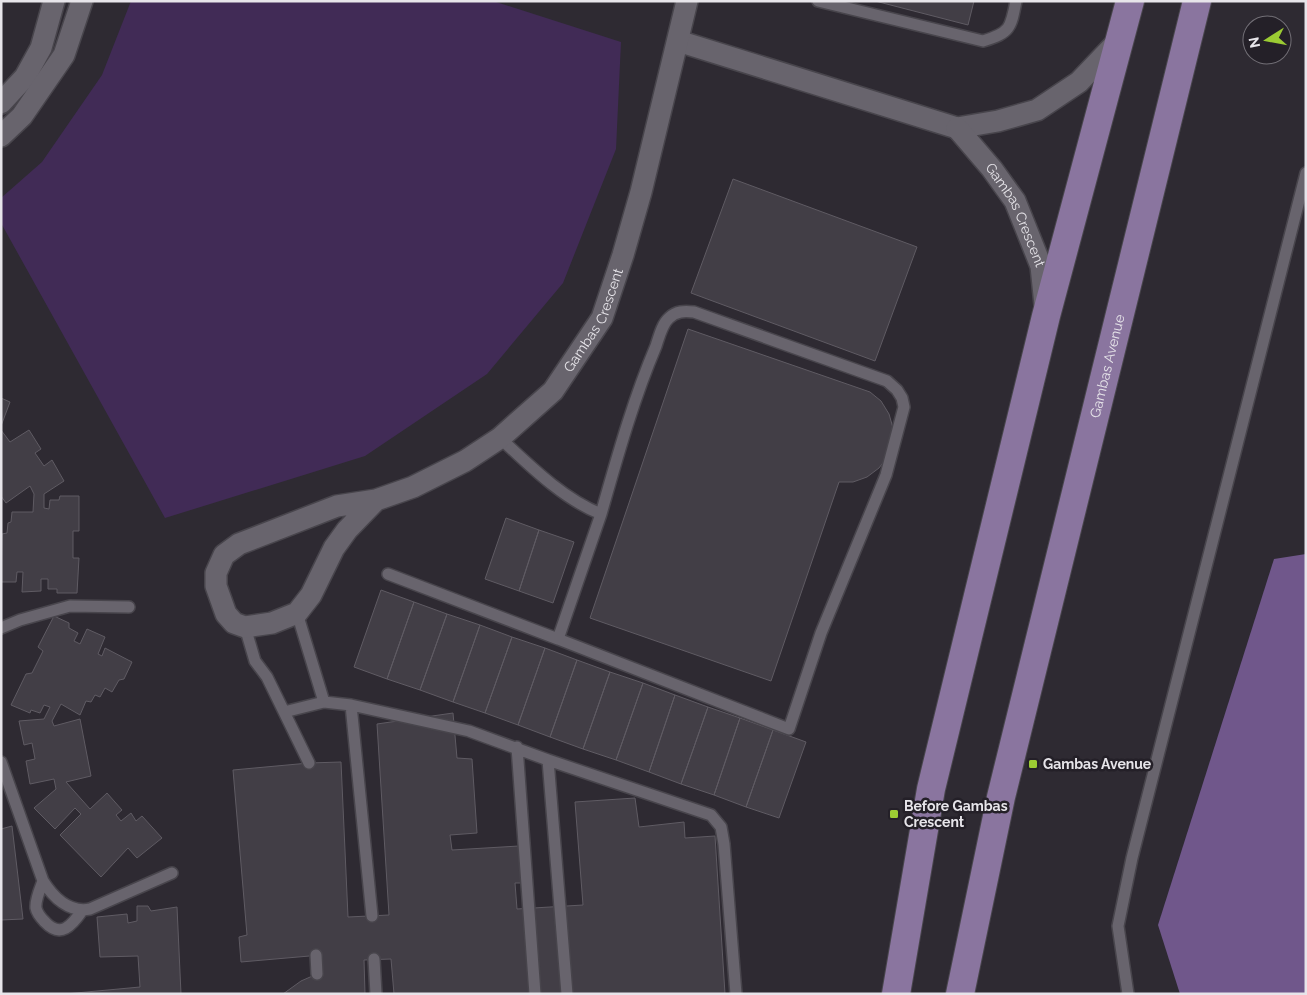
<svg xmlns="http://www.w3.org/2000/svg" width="1307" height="995" viewBox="0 0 1307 995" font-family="Raleway,sans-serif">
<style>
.green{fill:#412b56}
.forest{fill:#70578b}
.building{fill:#423e46;stroke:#5f5b63}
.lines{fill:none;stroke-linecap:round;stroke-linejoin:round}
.lane-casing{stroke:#48454c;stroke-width:14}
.street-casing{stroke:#48454c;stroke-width:24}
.primary-casing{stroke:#48454c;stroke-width:30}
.lane{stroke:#68646d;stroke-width:11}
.street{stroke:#68646d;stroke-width:21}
.primary{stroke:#8a759f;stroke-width:28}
.poi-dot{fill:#9bcb33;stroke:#242028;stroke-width:2}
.labels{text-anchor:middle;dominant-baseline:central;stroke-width:5;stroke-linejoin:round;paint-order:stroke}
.street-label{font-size:14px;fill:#e7e5ea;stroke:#242028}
.poi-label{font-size:14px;font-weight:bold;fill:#e7e5ea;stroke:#242028;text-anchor:start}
</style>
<rect width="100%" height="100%" fill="#2e2a32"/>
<path class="green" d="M 131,1 L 493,1 L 621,42 L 616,149 L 563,283 L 487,374 L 365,456 L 165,518 L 1,223 L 1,198 L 42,162 L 102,75 Z"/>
<path class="forest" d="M 1306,554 L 1306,994 L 1180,994 L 1158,925 L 1274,559 Z"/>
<path class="building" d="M 875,1 L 974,1 L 968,25 Z
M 733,179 L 917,247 L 875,361 L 691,293 Z
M 688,329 L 870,392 L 881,401 L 889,414 L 893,428 L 888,456 L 879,468 L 867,477 L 853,482 L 839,482 L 771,681 L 590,618 Z
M 1,398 L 10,402 L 1,426 Z
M 1,430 L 10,442 L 29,430 L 41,449 L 35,453 L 44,466 L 52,460 L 64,481 L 44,494 L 44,508 L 49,509 L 50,500 L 59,500 L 60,496 L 79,496 L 79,531 L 73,531 L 73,558 L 79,558 L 77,593 L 57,593 L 57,589 L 48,589 L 48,579 L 41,579 L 41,591 L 22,592 L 23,572 L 17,572 L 16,582 L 1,582 L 2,534 L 7,533 L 8,523 L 11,522 L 12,512 L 33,512 L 34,494 L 30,486 L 6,503 L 1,496 Z
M 506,518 L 539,530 L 519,591 L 485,579 Z
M 539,530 L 574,542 L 553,603 L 519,591 Z
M 381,590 L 414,602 L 387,679 L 354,667 Z
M 414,602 L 447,614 L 420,690 L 387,679 Z
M 447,614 L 480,625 L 453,702 L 420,690 Z
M 54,616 L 69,623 L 69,628 L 78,633 L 74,641 L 80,644 L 87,629 L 105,637 L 98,654 L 102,656 L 105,648 L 132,662 L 124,679 L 119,680 L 112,692 L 105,688 L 100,697 L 95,695 L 91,702 L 86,701 L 80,715 L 61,704 L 52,721 L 54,726 L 80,719 L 91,776 L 66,782 L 90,809 L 107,793 L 122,810 L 116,815 L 121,821 L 131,813 L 136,821 L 142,816 L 162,838 L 137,858 L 128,848 L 101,877 L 60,835 L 81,814 L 75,808 L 55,829 L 34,808 L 56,789 L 54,779 L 30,784 L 26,761 L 35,759 L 32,743 L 24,745 L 19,721 L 44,719 L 50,707 L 44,705 L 40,713 L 31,710 L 30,713 L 11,705 L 26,674 L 32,673 L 43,651 L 38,647 Z
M 480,625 L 512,637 L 485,713 L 453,702 Z
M 512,637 L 545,648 L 518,725 L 485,713 Z
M 545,648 L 577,660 L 550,737 L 518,725 Z
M 577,660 L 610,672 L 583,749 L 550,737 Z
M 610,672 L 643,683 L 616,760 L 583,749 Z
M 643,683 L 675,695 L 649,772 L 616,760 Z
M 675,695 L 708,707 L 681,784 L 649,772 Z
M 708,707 L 740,718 L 714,795 L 681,784 Z
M 453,713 L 457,758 L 472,759 L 477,833 L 450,835 L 452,850 L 519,846 L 523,883 L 515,883 L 517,909 L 583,905 L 575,802 L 635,798 L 639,827 L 684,822 L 685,838 L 715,836 L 725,994 L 394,994 L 391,959 L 364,960 L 365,994 L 283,994 L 301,981 L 317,974 L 322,961 L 321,955 L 241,962 L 239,937 L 247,935 L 233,770 L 309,763 L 341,762 L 348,917 L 389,915 L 377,724 Z
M 740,718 L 773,730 L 746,807 L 714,795 Z
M 773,730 L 806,742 L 779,818 L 746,807 Z
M 12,826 L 23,919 L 1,920 L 1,829 Z
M 137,906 L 148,906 L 151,911 L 177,907 L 181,994 L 65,994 L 140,987 L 138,956 L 100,957 L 97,917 L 127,914 L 128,923 L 137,921 Z"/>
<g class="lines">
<g class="lane-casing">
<path id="lane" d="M 818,1 L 983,41 C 1010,33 1011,28 1016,1
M 388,574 L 558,639 L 601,514 C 563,499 529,465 500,438
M 297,613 L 324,702
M 245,627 L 255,661 L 267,677 L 309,763
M 1,628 L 20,620 L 70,606 L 129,607
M 558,639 L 789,729 L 821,633 L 886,475 L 904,407 L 902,398 L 897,390 L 887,381 L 694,312 C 684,311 676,311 669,318 C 662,324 659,337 656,346 C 633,400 617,458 601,514
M 351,705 L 372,916
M 284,712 L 324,702 L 351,705 L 469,731 L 548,760 L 711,815 L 721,827 L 724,844 L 736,994
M 517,747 L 535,994
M 548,760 L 567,994
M 1,762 L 43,881 C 53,897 69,913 90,909 L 172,873
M 43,881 C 40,889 35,900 36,908 C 37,913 42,919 45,922 C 61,939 72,925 82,911
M 316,955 L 317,974
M 374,959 L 376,994
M 1128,994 L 1118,926 L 1132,858 L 1306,173"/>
</g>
<g class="street-casing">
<g id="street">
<path d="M 678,41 L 957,128 L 998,121 L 1037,110 L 1079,82 L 1119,40"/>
<path d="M 1,103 L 25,77 L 41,48 L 54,1"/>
<path id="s1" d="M 957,128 L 992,169 L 1015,201 L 1041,266 L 1045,305"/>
<path d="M 1,136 L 22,116 L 64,55 L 82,1"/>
<path id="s2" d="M 376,500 L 347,530 L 334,548 L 311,595 L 297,613 L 272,623 L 245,627 L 234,623 L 226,614 L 216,586 L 216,573 L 224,555 L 239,544 L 337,506 L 376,500 L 413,487 L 465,461 L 500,438 L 553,391 L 602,318 L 623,255 L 641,192 L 687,1"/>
</g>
</g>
<g class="primary-casing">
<g id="primary">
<path d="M 896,994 L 931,789 L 1046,316 L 1130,1"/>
<path id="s3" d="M 960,994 L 1001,797 L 1197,1"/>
</g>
</g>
<use href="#lane" class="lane"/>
<use href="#street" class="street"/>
<use href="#primary" class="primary"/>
</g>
<g class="poi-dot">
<rect x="1028" y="759" width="10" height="10" rx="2.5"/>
<rect x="889" y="809" width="10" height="10" rx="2.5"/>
</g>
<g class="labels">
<g class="street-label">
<text stroke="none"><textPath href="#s1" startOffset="106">Gambas Crescent</textPath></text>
<text stroke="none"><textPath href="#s2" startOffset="735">Gambas Crescent</textPath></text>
<text stroke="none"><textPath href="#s3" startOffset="645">Gambas Avenue</textPath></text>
</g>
<g class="poi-label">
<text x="1043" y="764">Gambas Avenue</text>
<text x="904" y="806">Before Gambas<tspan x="904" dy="16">Crescent</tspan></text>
</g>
</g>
<rect width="1307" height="995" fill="none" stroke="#e7e5ea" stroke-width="5"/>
<g transform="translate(1267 40) rotate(259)"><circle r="24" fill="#242028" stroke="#726f76"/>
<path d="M0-4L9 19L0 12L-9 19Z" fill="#9bcb33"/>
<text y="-8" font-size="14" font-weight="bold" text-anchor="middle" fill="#e7e5ea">N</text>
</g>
</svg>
